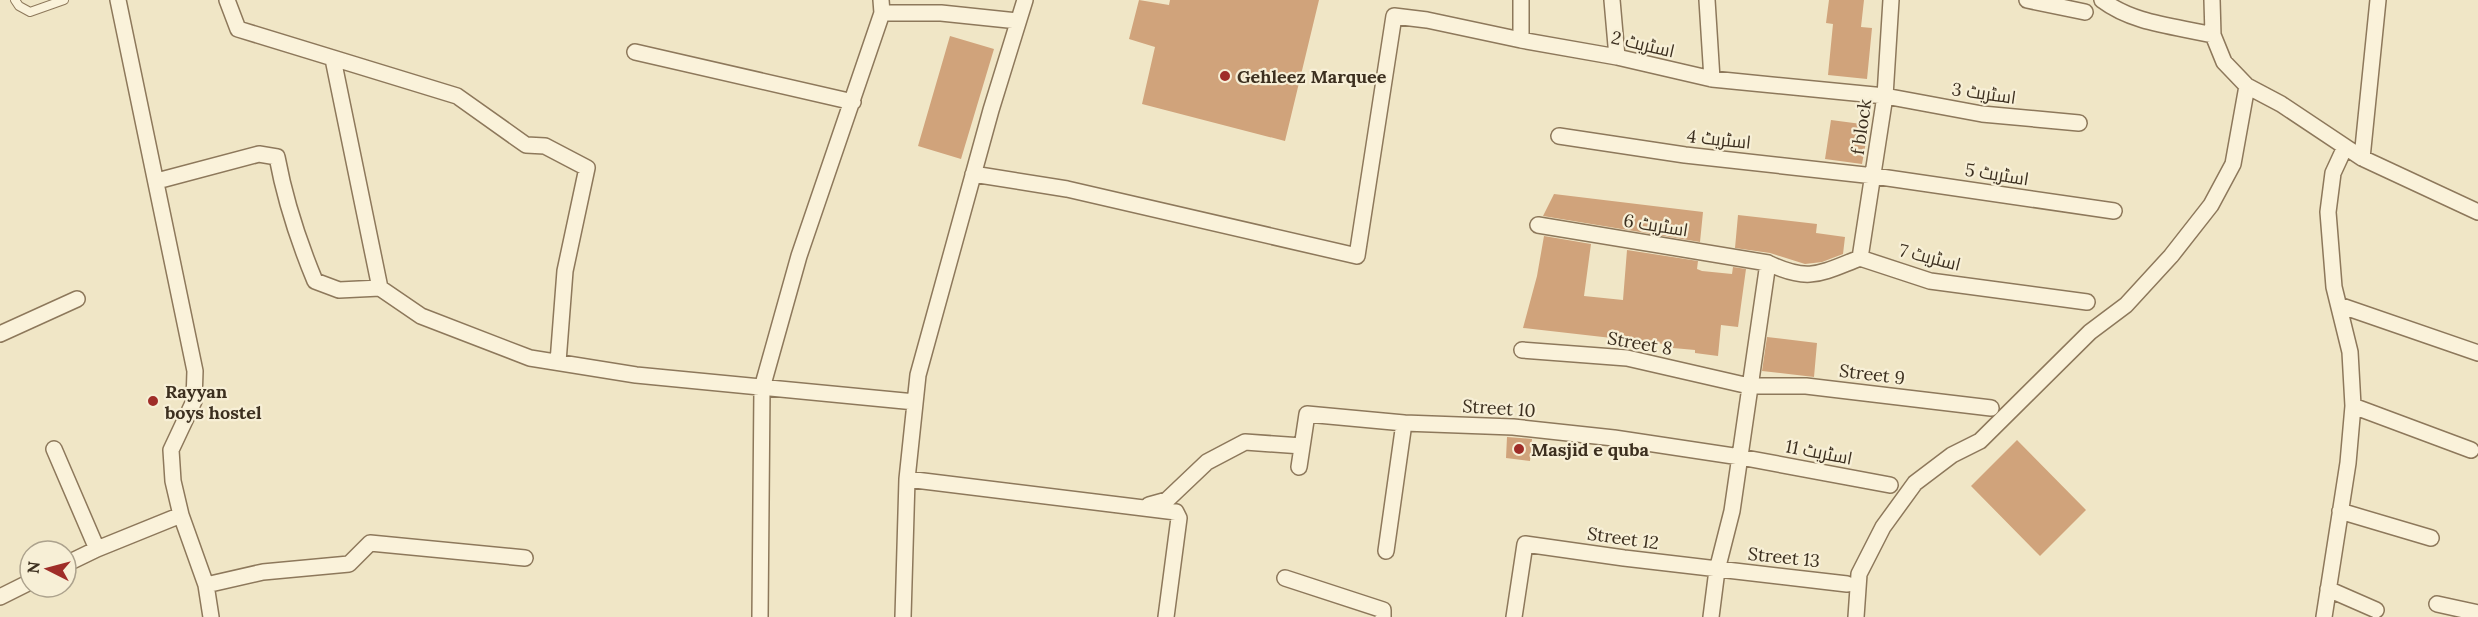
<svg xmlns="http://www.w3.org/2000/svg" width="2478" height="617" viewBox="0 0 2478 617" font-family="Lora,Cairo,serif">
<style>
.building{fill:#d0a37b}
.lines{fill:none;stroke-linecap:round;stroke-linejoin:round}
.lane-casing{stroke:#8d785b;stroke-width:10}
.street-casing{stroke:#8d785b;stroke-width:18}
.lane{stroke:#faf2da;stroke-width:8}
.street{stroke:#faf2da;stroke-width:15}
.poi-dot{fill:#9f2d28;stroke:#f7efd6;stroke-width:2}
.labels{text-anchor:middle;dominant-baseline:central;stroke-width:4.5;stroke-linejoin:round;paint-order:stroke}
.street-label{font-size:18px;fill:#3c2f1f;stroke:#f7efd6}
.poi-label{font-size:18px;font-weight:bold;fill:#3c2f1f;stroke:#f7efd6;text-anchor:start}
</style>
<rect width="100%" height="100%" fill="#f0e6c6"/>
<path class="building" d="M 1139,0 L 1169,5 L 1170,0 L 1319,0 L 1285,141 L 1142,104 L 1155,47 L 1129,39 Z
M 1829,0 L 1864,0 L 1861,27 L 1872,28 L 1867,79 L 1828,75 L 1833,24 L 1826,23 Z
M 950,36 L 994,49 L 961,159 L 918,146 Z
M 1831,120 L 1869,125 L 1862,164 L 1825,159 Z
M 1554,194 L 1703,212 L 1700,242 L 1543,216 Z
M 1738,215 L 1817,224 L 1816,233 L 1845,237 L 1843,254 L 1822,262 L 1805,264 L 1770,253 L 1735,248 Z
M 1544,236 L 1591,244 L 1584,296 L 1623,300 L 1627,250 L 1698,261 L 1697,269 L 1702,271 L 1732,274 L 1733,267 L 1746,269 L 1738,327 L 1721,325 L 1718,356 L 1695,353 L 1695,350 L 1673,348 L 1673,345 L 1523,328 L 1537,276 Z
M 1767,337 L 1817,343 L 1814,377 L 1762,371 Z
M 1507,437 L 1532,439 L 1530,461 L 1506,458 Z
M 2017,440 L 2086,510 L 2040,556 L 1971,486 Z"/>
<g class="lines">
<g class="lane-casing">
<path id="lane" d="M 15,0 L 19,6 L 30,12 L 64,0"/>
</g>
<g class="street-casing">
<path id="street" d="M 118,0 L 195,371 L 194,401 L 171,450 L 173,481 L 181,515 L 206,585 L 211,617
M 227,0 L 238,29 L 457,96 L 526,145 L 545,146 L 587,168 L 565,271 L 558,362
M 1521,0 L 1521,40
M 1612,0 L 1617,57
M 1707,0 L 1712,79
M 2027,0 L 2085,12
M 2102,0 C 2134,24 2175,26 2213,35
M 2212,0 L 2213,35 L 2224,62 L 2247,86 L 2281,104 L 2362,158 L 2478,212
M 882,13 L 941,13 L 1018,21
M 635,52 L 853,102
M 333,59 L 380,288 L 421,316 L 530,358 L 636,375 L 915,402
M 1559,136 L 1685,155 L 1874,176 L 2114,211
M 2362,158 L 2378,0
M 973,174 L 1067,189 L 1357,256 L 1394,16 L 1427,20 L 1521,40 L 1617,57 L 1712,79 L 1885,96 L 1982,114 L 2079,123
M 157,181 L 259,154 L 277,157 C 285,200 298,240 315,281 L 339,290 L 380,288
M 1538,225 L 1768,263 C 1809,283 1821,273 1860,258 L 1930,281 L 2087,302
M 1860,258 L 1885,96 L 1891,0
M 2339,305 L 2478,353
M 0,334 L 77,299
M 1522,350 L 1627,358 L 1749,386 L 1806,386 L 1991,408
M 2353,406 L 2471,450
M 54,449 L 97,549
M 1299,467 L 1307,414 L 1404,423 L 1513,427 L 1614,438 L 1740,457 L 1890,485
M 907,479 L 1176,512 L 1179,518 L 1166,617
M 1149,505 L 1167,500 L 1207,462 L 1245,442 L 1302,446
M 2340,511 L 2431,538
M 1386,551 L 1404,423
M 66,564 L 97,549 L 181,515
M 1285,578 L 1383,610 L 1383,617
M 206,585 L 263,572 L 349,564 L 370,543 L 525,558
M 2328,589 L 2376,610
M 0,597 L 30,582
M 2437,604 L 2478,613
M 760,617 L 762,388 L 799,256 L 882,13 L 881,0
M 903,617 L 907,479 L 918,375 L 991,110 L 1025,0
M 1514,617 L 1525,544 L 1624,558 L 1847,584
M 1711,617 L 1717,570 L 1732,511 L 1768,263
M 1856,617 L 1859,574 L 1883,527 L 1915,483 L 1952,455 L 1980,441 L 2090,332 L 2126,305 L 2171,256 L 2211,205 L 2233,164 L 2247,86
M 2324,617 L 2348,463 L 2353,406 L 2350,352 L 2334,287 L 2328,212 L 2333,173 L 2345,147"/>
</g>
<use href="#lane" class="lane"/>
<use href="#street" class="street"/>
</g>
<g class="poi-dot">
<circle cx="1225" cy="76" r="6"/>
<circle cx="153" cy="401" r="6"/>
<circle cx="1519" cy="449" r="6"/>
</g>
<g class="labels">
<g class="street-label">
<text transform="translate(1643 44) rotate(13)">اسٹریٹ 2</text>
<text transform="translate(1984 93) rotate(8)">اسٹریٹ 3</text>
<text transform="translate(1861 127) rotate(-82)">f block</text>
<text transform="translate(1719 139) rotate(6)">اسٹریٹ 4</text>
<text transform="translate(1997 174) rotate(9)">اسٹریٹ 5</text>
<text transform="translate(1656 225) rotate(9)">اسٹریٹ 6</text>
<text transform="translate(1930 257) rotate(14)">اسٹریٹ 7</text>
<text transform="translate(1640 343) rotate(10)">Street 8</text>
<text transform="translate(1872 374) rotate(7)">Street 9</text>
<text transform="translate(1499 408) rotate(4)">Street 10</text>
<text transform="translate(1819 452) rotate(11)">اسٹریٹ 11</text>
<text transform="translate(1623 538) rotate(8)">Street 12</text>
<text transform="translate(1784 557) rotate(6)">Street 13</text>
</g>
<g class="poi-label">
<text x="1237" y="76">Gehleez Marquee</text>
<text x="165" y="391">Rayyan<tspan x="165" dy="21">boys hostel</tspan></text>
<text x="1531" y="449">Masjid e quba</text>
</g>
</g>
<g transform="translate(48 569) rotate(276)"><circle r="28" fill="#f7efd6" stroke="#aca28d" stroke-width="1.5"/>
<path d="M0-4.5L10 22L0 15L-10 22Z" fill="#9f2d28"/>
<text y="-9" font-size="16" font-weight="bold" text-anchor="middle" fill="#3c2f1f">N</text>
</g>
</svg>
